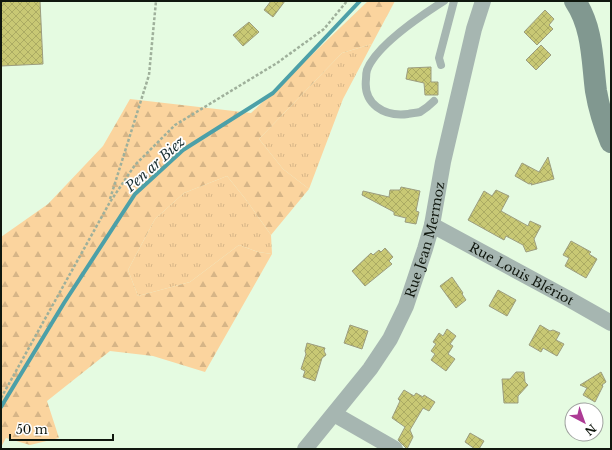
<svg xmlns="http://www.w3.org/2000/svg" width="612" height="450" viewBox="0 0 612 450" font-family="'Libre Baskerville',serif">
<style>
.grass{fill:url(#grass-tufts)}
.forest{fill:url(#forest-firs)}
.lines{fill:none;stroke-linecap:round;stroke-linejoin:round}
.stream{stroke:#4ca0a8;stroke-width:4}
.building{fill:url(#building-cross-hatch);stroke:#9c9d7f}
.path{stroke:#9fb09b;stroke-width:2.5;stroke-dasharray:3 2;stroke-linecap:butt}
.service{stroke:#a6b6b1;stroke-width:8}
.minor{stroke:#a6b6b1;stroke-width:16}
.secondary{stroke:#819890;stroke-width:22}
.labels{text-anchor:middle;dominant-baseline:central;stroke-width:3.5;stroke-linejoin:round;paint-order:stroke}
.street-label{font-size:13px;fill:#10170e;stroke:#fff}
.water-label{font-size:14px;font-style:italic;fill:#1e3336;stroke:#fff}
</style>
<defs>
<pattern id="grass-tufts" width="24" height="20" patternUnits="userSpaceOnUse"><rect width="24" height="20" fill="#fbd49e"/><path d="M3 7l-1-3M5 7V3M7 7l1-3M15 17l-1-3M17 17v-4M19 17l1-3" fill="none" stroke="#d6b587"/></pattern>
<pattern id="forest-firs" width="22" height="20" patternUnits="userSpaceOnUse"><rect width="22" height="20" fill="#fbd49e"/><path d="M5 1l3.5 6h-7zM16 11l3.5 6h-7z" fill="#d6b587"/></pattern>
<pattern id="building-cross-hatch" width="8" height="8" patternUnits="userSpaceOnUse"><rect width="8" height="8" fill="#c8c874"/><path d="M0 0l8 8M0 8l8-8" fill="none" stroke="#abab63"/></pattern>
</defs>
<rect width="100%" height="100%" fill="#e5fbe1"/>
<path class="grass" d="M 372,44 L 343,99 L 309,189 L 283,169 L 259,139 L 342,53 Z
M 227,176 L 247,201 L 271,235 L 272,254 L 258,252 L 239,245 L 190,282 L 138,296 L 128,270 L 155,219 L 184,193 Z"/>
<path class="forest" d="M 368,1 L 395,1 L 372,44 L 342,53 L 259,139 L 283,169 L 309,189 L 271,235 L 247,201 L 227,176 L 184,193 L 155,219 L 128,270 L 138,296 L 190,282 L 239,245 L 258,252 L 272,254 L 205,372 L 153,356 L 110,351 L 47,401 L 59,438 L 30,445 L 6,438 L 1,447 L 1,237 L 48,204 L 103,146 L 130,99 L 251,113 Z"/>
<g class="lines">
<path class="stream" d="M 1,407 L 64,303 L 135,194 L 183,150 L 273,93 L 360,1"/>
</g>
<path class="building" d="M 1,1 L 40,1 L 43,64 L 1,66 Z
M 271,1 L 285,1 L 273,17 L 264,10 Z
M 545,10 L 554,19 L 549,25 L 553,29 L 537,45 L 524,32 Z
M 249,22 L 259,32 L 243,46 L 233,35 Z
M 541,45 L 551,55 L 536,70 L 526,60 Z
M 431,67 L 431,82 L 438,82 L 438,95 L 425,95 L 424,83 L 406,79 L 408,68 Z
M 548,157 L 554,179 L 531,185 L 532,183 L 529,184 L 515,176 L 522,163 L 539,172 Z
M 401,187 L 420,191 L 416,211 L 419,212 L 416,224 L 405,222 L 406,218 L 394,215 L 394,212 L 362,195 L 363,191 L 389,197 L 390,190 L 400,190 Z
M 496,190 L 509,196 L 501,211 L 528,226 L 530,221 L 541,226 L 534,239 L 537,249 L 526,252 L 523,245 L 506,236 L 504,240 L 468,220 L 484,191 L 492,196 Z
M 571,241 L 591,252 L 589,254 L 597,259 L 586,278 L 565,266 L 569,258 L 563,255 Z
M 385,248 L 393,257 L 389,261 L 392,264 L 365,286 L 352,271 L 371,253 L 373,255 L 379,250 L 381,252 Z
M 452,277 L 463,293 L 462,294 L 466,300 L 456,308 L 440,286 Z
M 498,290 L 516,300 L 507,316 L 489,306 Z
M 350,325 L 368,331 L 362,349 L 344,343 Z
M 540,325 L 550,331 L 553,330 L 560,333 L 556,340 L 564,344 L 557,356 L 543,348 L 541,352 L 529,345 Z
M 447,329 L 456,336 L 450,344 L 453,346 L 448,354 L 455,359 L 446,371 L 431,360 L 435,354 L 431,351 L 436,344 L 433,342 L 439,333 L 443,336 Z
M 307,343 L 325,348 L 324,351 L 326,355 L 322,358 L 315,381 L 303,377 L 305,371 L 301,369 L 306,354 L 305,351 Z
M 516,372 L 524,372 L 525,382 L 528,385 L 518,396 L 518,403 L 504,403 L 502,379 L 510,379 Z
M 601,372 L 606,382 L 602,385 L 603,386 L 595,402 L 583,395 L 587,388 L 580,385 Z
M 404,390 L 414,396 L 416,393 L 423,397 L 424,395 L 435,402 L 429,411 L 423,408 L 410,430 L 413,437 L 407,449 L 398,440 L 405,427 L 392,418 L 400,401 L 398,399 Z
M 470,433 L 484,441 L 479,449 L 475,449 L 465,442 Z"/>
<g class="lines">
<path class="path" d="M 110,199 L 149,75 L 156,1
M 1,398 L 110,202 L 135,165 L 175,125 L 277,63 L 324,29 L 347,1"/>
<path class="service" d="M 441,65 L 439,58 L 454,1
M 434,101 C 430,105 425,109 420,112 C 416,113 411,113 408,114 C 384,117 363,104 366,79 C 366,76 366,73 367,70 C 376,46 422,15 444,1"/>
<g class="minor">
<path id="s1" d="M 432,225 L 567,298 L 611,323"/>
<path d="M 334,414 L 395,449"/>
<path id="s2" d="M 305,449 L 370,369 L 390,339 L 406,306 L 425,249 L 432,225 L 443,162 L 474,29 L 483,1"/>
</g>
<path class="secondary" d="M 575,1 C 593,28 592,60 596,91 C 599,109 604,125 611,142"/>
</g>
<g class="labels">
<g class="street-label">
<text stroke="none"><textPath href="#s2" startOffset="245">Rue Jean Mermoz</textPath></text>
<text stroke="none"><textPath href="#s1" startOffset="102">Rue Louis Blériot</textPath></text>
</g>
<g class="water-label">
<text transform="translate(155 164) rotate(-42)">Pen ar Biez</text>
</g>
</g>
<rect width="612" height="450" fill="none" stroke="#10170e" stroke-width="4"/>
<g transform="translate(584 422) rotate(139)"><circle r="19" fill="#ffffff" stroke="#9fa29f"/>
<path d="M0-3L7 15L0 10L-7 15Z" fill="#ad3b95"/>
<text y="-6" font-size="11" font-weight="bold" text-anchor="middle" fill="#10170e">N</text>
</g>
<path d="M10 434v6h103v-6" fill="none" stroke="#10170e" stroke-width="2"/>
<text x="16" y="434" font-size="12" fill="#10170e" stroke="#ffffff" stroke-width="3" paint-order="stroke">50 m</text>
</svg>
